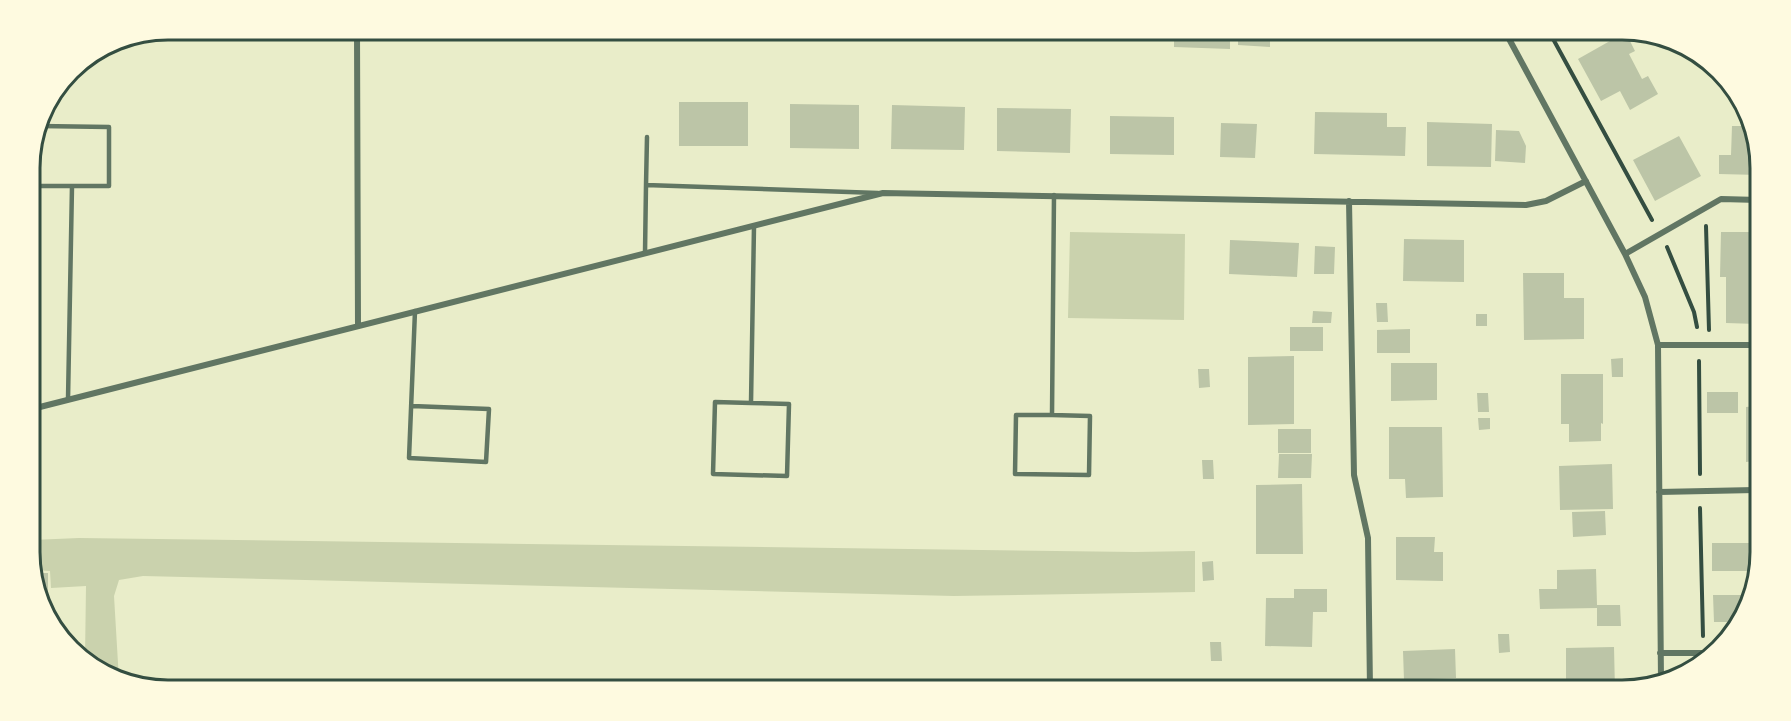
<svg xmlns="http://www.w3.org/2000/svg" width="1791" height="721" viewBox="0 0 1791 721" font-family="'Source Sans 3',sans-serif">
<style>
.green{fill:#cad2ad}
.building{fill:#bcc5a7}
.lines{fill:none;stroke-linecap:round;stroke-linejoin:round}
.path{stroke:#344e41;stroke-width:4}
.service{stroke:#617663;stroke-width:4.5}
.minor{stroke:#617663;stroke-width:6}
.rim{fill:none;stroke:#344e41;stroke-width:3}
</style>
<rect width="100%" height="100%" fill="#e9edc9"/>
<path class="green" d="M 1070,232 L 1185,234 L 1184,320 L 1068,318 Z
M 79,538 L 1135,552 L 1195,551 L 1195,592 L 954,596 L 143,576 L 119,580 L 114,596 L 119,680 L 85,658 L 86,586 L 51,588 L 50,571 L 33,570 L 32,540 Z"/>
<path class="building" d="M 1174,35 L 1230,35 L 1230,49 L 1174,47 Z
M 1238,35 L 1270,35 L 1270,47 L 1238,45 Z
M 1617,37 L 1628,37 L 1635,51 L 1629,54 L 1642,79 L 1648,76 L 1658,94 L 1630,110 L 1620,91 L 1601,101 L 1578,59 Z
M 679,102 L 748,102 L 748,146 L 679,146 Z
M 790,104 L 859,105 L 859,149 L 790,148 Z
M 892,105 L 965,107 L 964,150 L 891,149 Z
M 997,108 L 1071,109 L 1070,153 L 997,151 Z
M 1315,112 L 1387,113 L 1387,127 L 1406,127 L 1405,156 L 1314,154 Z
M 1110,116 L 1174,117 L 1174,155 L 1110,154 Z
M 1427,122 L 1492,124 L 1491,167 L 1427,166 Z
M 1221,123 L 1257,124 L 1255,158 L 1220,157 Z
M 1732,126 L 1749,126 L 1760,150 L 1759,175 L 1719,174 L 1719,155 L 1731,155 Z
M 1496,130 L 1519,131 L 1526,146 L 1525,163 L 1495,161 Z
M 1679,136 L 1701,176 L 1655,201 L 1633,160 Z
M 1753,220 L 1759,220 L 1757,324 L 1726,323 L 1726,277 L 1720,277 L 1721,232 L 1753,232 Z
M 1404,239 L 1464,240 L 1464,282 L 1403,281 Z
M 1230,240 L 1299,243 L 1297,277 L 1229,274 Z
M 1315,246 L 1335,247 L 1334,274 L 1314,274 Z
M 1523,273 L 1564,273 L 1564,298 L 1584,298 L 1584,339 L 1524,340 Z
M 1376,303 L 1387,303 L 1388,322 L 1377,322 Z
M 1313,311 L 1332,312 L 1331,323 L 1312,323 Z
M 1476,314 L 1487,314 L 1487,326 L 1476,326 Z
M 1290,327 L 1323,327 L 1323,351 L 1290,351 Z
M 1410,329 L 1410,353 L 1377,353 L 1377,330 Z
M 1294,356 L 1294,424 L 1248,425 L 1248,357 Z
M 1623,358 L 1623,377 L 1612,377 L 1611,359 Z
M 1391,363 L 1437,363 L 1437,400 L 1391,401 Z
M 1198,369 L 1209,369 L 1210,387 L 1199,388 Z
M 1561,374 L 1603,374 L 1603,424 L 1601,423 L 1601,441 L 1569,442 L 1569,424 L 1561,424 Z
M 1707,392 L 1738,392 L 1738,413 L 1707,413 Z
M 1477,393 L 1488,393 L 1489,412 L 1478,412 Z
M 1756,406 L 1755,461 L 1746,462 L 1746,407 Z
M 1478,418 L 1490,418 L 1490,429 L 1479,430 Z
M 1389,427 L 1442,427 L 1443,497 L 1406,498 L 1405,479 L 1389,479 Z
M 1278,429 L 1311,429 L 1311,453 L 1278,453 Z
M 1279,454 L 1312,454 L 1311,478 L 1278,478 Z
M 1202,460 L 1213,460 L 1214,479 L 1203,479 Z
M 1612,464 L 1613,509 L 1560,510 L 1559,466 Z
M 1302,484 L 1303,554 L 1256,554 L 1256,485 Z
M 1605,511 L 1606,535 L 1573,537 L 1572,512 Z
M 1396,537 L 1435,537 L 1434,552 L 1443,552 L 1443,581 L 1396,580 Z
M 1712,543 L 1751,543 L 1751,556 L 1754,556 L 1754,587 L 1752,587 L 1751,571 L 1712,571 Z
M 1213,561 L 1214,580 L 1203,581 L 1202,562 Z
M 1596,569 L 1597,605 L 1620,605 L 1621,626 L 1597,626 L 1597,608 L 1540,609 L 1539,589 L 1557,589 L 1557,570 Z
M 33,573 L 48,573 L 48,610 L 33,579 Z
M 1294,589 L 1327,589 L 1327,612 L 1313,612 L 1312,647 L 1265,646 L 1266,598 L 1294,598 Z
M 1713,595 L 1754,595 L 1754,597 L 1736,622 L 1714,622 Z
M 1498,634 L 1509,634 L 1510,652 L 1499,653 Z
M 1210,642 L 1221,642 L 1222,661 L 1211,661 Z
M 1614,647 L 1615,691 L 1566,690 L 1566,648 Z
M 1455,649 L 1456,678 L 1404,680 L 1403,651 Z
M 1423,681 L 1455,682 L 1455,690 L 1423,690 Z
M 1264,682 L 1317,683 L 1317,689 L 1264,689 Z"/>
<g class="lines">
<path class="path" d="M 1552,37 L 1652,220
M 1706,226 L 1709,330
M 1667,247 L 1694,312 L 1697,327
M 1699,361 L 1700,474
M 1700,508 L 1703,636"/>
<path class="service" d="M 35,141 L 35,186 L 109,186 L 109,127 L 39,126
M 646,185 L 647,137
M 645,253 L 646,185 L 878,193
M 68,400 L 72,186
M 751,403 L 789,404 L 787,476 L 713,474 L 715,402 L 751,403 L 754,226
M 412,406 L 489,409 L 486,462 L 409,458 L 415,311
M 1052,415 L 1090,416 L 1089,475 L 1015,474 L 1016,415 L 1052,415 L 1054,195"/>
<path class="minor" d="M 357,31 L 358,326
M 1508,37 L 1625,254 L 1645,297 L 1658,345 L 1661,680
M 1349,201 L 1354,475 L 1368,538 L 1370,689
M 1625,254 L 1721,199 L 1759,200
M 1658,345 L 1757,345
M 32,409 L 883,193 L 1526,205 L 1546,201 L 1586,181
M 1659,492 L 1755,490
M 1660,653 L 1714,653"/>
</g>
<path d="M0 0H1791V721H0ZM168 40H1622A128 128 0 0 1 1750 168V552A128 128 0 0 1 1622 680H168A128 128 0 0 1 40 552V168A128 128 0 0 1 168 40Z" fill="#fefae0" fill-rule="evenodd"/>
<path class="rim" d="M168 40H1622A128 128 0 0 1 1750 168V552A128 128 0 0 1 1622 680H168A128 128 0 0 1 40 552V168A128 128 0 0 1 168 40Z"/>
</svg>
